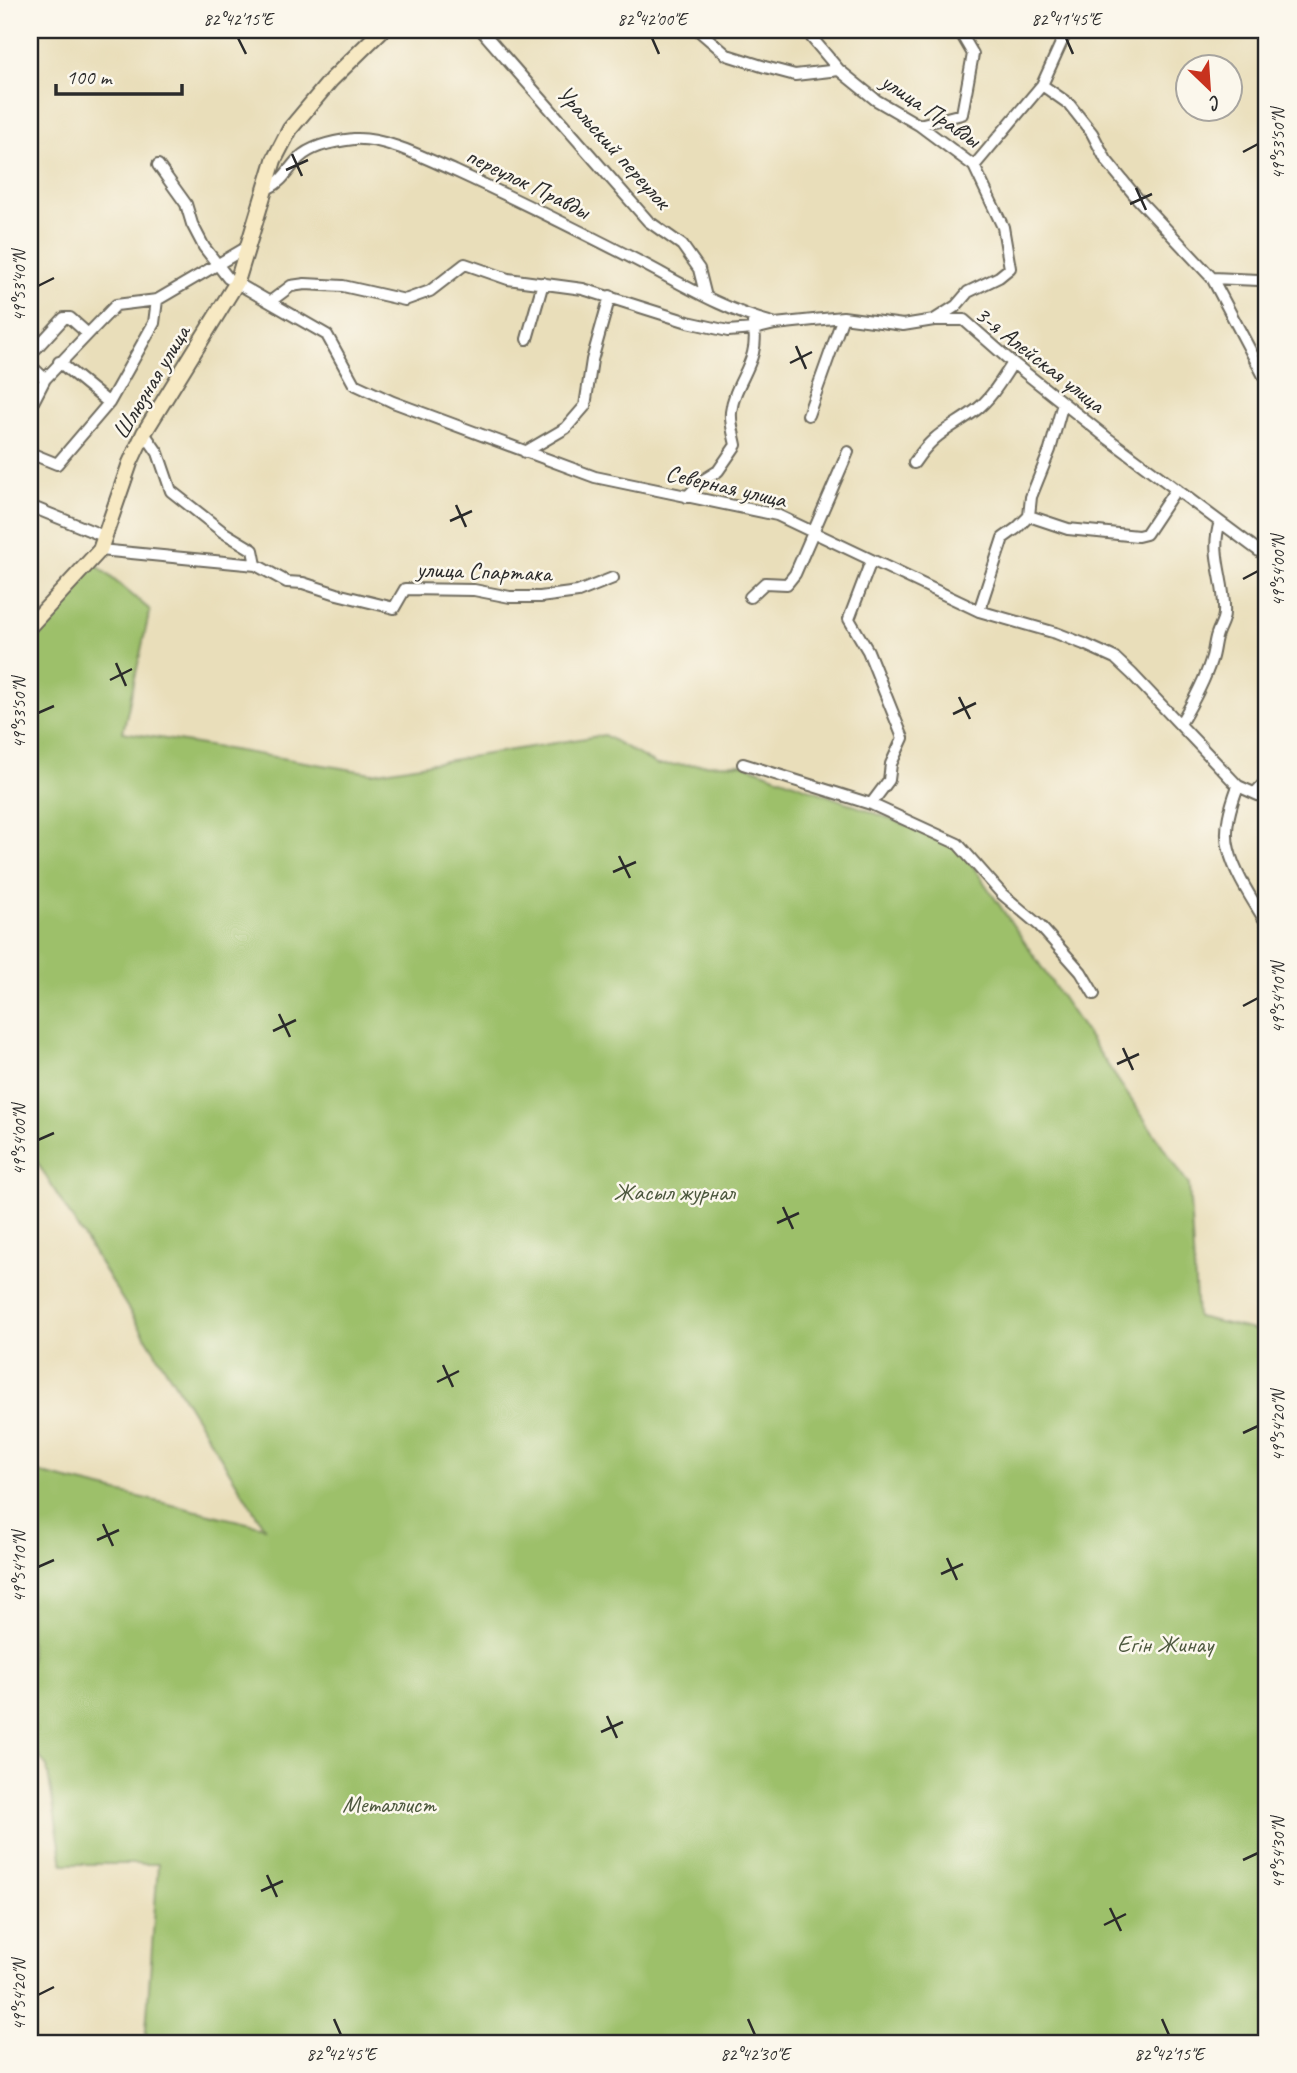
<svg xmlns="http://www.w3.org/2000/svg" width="1297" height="2073" viewBox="0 0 1297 2073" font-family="Caveat,sans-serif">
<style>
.green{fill:#9dc06a;stroke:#64764a;stroke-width:2}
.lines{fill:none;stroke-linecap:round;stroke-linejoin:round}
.street-casing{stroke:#6e6a5d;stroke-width:14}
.secondary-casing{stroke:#6e6a5d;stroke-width:18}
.street{stroke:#fff;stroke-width:10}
.secondary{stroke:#f7e9c3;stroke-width:14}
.ticks{fill:none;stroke:#2b2b2b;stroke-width:2.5}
.labels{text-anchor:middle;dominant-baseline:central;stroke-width:5;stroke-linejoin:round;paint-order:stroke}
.street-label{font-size:24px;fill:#2b2b2b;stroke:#fbf7ec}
.park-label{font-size:24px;fill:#4d583e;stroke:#fbf7ec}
.neatline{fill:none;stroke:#2b2b2b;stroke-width:2.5}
.ticks-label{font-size:18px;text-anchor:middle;fill:#2b2b2b}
</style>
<rect width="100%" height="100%" fill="#fbf7ec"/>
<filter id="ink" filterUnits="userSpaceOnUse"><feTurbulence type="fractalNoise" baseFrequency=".0143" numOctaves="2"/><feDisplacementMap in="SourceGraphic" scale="14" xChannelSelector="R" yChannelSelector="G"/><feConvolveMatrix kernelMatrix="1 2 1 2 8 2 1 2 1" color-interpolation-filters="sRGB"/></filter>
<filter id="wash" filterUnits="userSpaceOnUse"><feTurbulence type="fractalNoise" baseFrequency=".00686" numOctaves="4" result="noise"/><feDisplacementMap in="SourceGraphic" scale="28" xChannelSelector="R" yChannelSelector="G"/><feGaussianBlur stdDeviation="1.57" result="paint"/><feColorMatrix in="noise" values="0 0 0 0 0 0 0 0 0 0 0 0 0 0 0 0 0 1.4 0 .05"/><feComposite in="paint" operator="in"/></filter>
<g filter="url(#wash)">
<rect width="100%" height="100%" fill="#e9deba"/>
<path class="green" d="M 95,564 L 150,610 L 123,732 L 372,773 L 604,735 L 657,765 L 743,764 L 958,844 L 1189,1185 L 1197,1317 L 1267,1333 L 1267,2043 L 145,2043 L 158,1864 L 63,1864 L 47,1767 L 30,1745 L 30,1471 L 264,1527 L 30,1151 L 30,636 Z"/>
</g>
<g filter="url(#ink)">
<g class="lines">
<g class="street-casing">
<path id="street" d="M 481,30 L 648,221 L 682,245 L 699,269 L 706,297
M 698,30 L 727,55 L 765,67 L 795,75 L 839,70
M 809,30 L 812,38 L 839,70 L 876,100 L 919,125 L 974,166 L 1003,227 L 1010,268 L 999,277 L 968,292 L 956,306 L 934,320 L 964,320 L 1013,363 L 1106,437 L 1267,557
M 1042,85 L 1069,104 L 1092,133 L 1106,160 L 1137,198 L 1212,278 L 1259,280 L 1267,284
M 919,125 L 962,114 L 973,54 L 959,30
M 158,165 L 186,204 L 192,224 L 204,247 L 228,278 L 327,335 L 354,384 L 393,402 L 595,477 L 777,515 L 979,611 L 1056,633 L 1084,644 L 1115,658 L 1132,674 L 1238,786 L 1267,799
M 974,166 L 1042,85 L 1067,30
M 265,189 C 281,185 288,169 299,158 C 312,145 336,141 354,139 C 385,137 427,159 455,171 C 518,200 580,231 642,263 C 684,285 726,311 773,323
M 1212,278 L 1267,382
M 271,301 L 291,286 L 305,284 L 343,286 L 405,300 L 430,291 L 465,264 L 508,279 L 583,289 L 688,322 L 728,331 L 754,329 L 775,324 L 843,317 L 903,325 L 934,320
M 527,339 L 543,283
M 30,355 L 64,318 L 70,318 L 88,334 L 116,305 L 157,300 L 249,246
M 59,362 L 109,403
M 30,365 L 45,379 L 30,408
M 45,379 L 88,334
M 808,415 L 843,317
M 144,433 L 158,453 L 171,491 L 223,532 L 253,550 L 256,565 L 287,582 L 303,583 L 337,594 L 394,608 L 405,589 L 474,590 L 510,597 L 540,597 L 578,592 L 613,578
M 525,452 L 566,428 L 585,406 L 592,360 L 610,296
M 30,453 L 57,464 L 109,403 L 154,323 L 157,300
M 914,463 C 935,432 947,431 976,410 C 991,399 1002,379 1013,363
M 687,497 L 702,481 L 718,471 L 736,445 C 734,435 730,423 731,412 C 735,378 762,362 753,323
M 30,506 L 106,537
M 1029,516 L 1068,529 L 1138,536 L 1146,534 L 1176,489
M 100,550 L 256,565
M 750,597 L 765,583 L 787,584 L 795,574 L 848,452
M 979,611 L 1003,538 L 1017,528 L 1029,516 L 1031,497 L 1050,450 L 1063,403
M 1180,724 C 1192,704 1204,683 1211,660 C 1214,652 1214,642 1217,634 C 1219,627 1224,621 1224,613 C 1226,581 1209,555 1220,522
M 743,764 L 871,804 L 958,844 L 1002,894 L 1040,926 L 1065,954 L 1081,972 L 1094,994
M 1238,786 C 1231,805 1223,829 1229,850 C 1235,875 1254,902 1267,924
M 1256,792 L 1267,780
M 871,804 L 889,780 L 891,764 L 903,738 L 868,651 L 849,619 L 871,561"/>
</g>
<g class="secondary-casing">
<path id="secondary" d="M 30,626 L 100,550 L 130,463 L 144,433 L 237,282 L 274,160 L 290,129 L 331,80 L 382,30"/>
</g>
<use href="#street" class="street"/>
<use href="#secondary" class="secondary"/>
</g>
</g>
<path class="ticks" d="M 238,38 L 246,54M 652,38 L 659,54M 1066,38 L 1073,54M 1243,152 L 1258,144M 292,154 L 302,176M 286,170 L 308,160M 1136,188 L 1146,210M 1130,204 L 1152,194M 38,286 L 54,278M 796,346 L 806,369M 790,363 L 812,352M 456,505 L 466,527M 450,521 L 472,511M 1243,579 L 1258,571M 116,663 L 126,686M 110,680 L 132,669M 959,697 L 970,719M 38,713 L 54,706M 953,714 L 976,703M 619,856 L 630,878M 613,872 L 636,862M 1243,1006 L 1258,998M 279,1014 L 290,1037M 273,1031 L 296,1020M 1123,1048 L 1133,1070M 1117,1064 L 1139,1054M 38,1140 L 54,1133M 783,1207 L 793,1229M 777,1223 L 799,1213M 443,1365 L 453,1387M 437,1382 L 459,1371M 1243,1433 L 1258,1426M 103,1524 L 113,1546M 97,1540 L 119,1530M 947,1558 L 957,1580M 38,1567 L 54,1560M 941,1574 L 963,1564M 607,1716 L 617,1738M 601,1732 L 623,1722M 1243,1860 L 1258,1853M 267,1875 L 277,1897M 261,1891 L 283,1881M 1110,1908 L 1121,1931M 1104,1925 L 1126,1914M 38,1995 L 54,1987M 334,2019 L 341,2035M 748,2019 L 755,2035M 1162,2019 L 1169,2035"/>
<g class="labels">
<g class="street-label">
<text transform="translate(931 110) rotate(34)">улица Правды</text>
<text transform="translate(614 147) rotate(48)">Уральский переулок</text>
<text transform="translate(528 183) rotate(26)">переулок Правды</text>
<text transform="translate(1040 359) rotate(38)">3-я Алейская улица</text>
<text transform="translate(151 382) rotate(-59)">Шлюзная улица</text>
<text transform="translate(726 486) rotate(13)">Северная улица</text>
<text transform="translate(484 571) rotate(2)">улица Спартака</text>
</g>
<g class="park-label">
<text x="674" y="1192">Жасыл журнал</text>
<text x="1165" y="1644">Егін Жинау</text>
<text x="389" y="1804">Металлист</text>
</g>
</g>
<rect width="1297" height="2073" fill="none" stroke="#fbf7ec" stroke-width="77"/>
<g transform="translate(1209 88) rotate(155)"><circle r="33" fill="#fbf7ec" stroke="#a8a59f" stroke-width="2"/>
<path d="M0-5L12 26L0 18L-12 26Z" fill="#c8321e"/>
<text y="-10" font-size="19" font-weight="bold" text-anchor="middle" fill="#2b2b2b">С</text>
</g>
<path d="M56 84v10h126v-10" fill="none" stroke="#2b2b2b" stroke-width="3.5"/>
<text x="66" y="84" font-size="21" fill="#2b2b2b" stroke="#fbf7ec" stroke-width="5" paint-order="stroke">100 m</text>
<rect x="38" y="38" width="1220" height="1997" class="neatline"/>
<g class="ticks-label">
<text x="238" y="25">82°42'15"E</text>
<text x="652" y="25">82°42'00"E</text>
<text x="1066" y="25">82°41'45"E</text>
<text transform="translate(1278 144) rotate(-90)" y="6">49°53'50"N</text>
<text transform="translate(19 286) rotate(-90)" y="6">49°53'40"N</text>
<text transform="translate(1278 571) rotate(-90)" y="6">49°54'00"N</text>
<text transform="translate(19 713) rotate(-90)" y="6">49°53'50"N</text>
<text transform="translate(1278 998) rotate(-90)" y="6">49°54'10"N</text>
<text transform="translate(19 1140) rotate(-90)" y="6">49°54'00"N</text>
<text transform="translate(1278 1426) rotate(-90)" y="6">49°54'20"N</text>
<text transform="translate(19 1567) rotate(-90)" y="6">49°54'10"N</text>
<text transform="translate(1278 1853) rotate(-90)" y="6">49°54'30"N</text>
<text transform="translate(19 1995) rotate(-90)" y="6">49°54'20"N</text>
<text x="341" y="2060">82°42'45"E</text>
<text x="755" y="2060">82°42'30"E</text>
<text x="1169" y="2060">82°42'15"E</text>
</g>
</svg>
